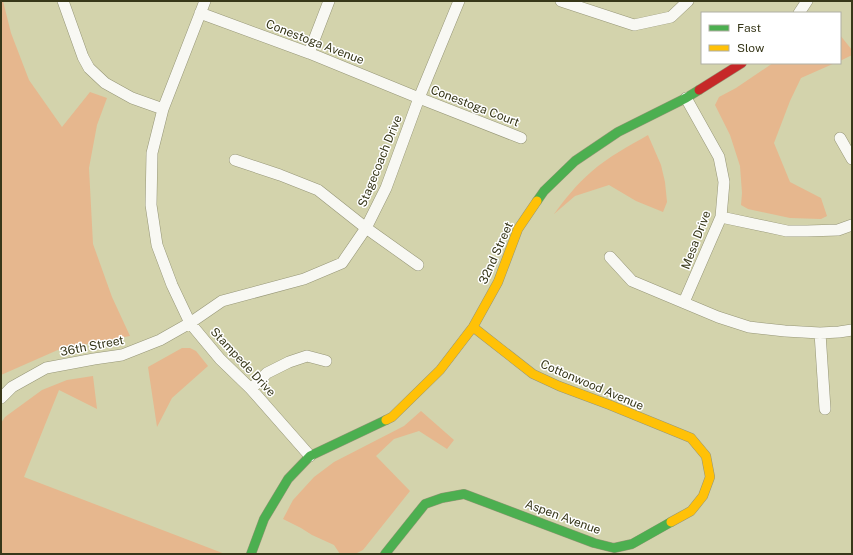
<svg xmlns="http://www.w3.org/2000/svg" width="853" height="555" viewBox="0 0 853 555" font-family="'Public Sans',sans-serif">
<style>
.green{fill:#e6b78e}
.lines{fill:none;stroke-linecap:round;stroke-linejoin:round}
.street-casing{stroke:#969677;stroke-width:12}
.fast-casing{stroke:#969677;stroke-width:10}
.slow-casing{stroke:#969677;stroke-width:10}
.jam-casing{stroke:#969677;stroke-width:10}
.street{stroke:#f8f8f3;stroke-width:11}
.fast{stroke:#4caf50;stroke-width:9}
.slow{stroke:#ffc107;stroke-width:9}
.jam{stroke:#c62828;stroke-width:9}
.labels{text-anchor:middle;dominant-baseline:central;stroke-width:3;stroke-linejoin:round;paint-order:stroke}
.street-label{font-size:12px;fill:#373719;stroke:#fff}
</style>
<rect width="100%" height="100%" fill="#d3d3ac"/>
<path class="green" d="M 1,1 L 3,1 L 11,33 L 29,80 L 62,127 L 90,92 L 107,98 L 97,125 L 89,168 L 93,244 L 112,297 L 130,336 L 60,349 L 1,375 Z
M 840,35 L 852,50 L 852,55 L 840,61 Z
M 773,63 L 835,63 L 801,78 L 790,101 L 774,143 L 790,182 L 821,198 L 827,216 L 821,219 L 790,218 L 748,209 L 741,205 L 742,193 L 740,166 L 730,135 L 715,105 L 719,97 L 736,88 Z
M 648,135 L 661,165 L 665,182 L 667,202 L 663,212 L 636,201 L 609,185 L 575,196 L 554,214 C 565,199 577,184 591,172 C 608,157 629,146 648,135 Z
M 182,348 L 190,348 L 196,351 L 208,366 L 172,398 L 157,427 L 148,367 Z
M 93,376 L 97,409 L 59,390 L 24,477 L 225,554 L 1,554 L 1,423 L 5,417 L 42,390 L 67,380 Z
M 421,411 L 454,440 L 447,449 L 419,431 L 394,439 L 376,456 L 410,491 L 363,550 L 355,554 L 340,554 L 334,545 L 312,535 L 301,528 L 283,519 L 293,500 L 314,477 L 334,462 L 404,426 Z"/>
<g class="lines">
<g class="street-casing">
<path id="street" d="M 63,1 L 83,57 L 89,68 L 105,83 L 132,98 L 163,109
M 205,1 L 163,109 L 152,153 L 151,205 L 157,245 L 172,285 L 190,323 L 220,359 L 251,389 L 310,456
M 561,1 L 634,25 L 671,17 L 688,1
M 200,13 L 309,53 L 419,98 L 521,138
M 799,13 L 807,1
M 309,53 L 329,1
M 840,138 L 852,159
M 235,160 L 280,175 L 318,190 L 366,228 L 418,265
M 721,217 L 787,231 L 807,231 L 838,230 L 852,225
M 610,257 L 632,281 L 718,317 L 749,327 L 785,331 L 820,333 L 839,332 L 852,330
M 684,302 L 721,217 L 724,182 L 719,157 L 686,98
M 820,333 L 825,409
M 251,389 L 267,373 L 289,362 L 307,356 L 326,361
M 1,398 L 12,387 L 46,368 L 94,359 L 122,355 L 160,340 L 190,323 L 222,301 L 304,279 L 342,263 L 366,228 L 386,188 L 419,98 L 459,1"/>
</g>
<g class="fast-casing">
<path id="fast" d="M 537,201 L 544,191 L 575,161 L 618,132 L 686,98 L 699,90
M 251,554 L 264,519 L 288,479 L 310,456 L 386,420
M 385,554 L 425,504 L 442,498 L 464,494 L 594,543 L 614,548 L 632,544 L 671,522"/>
</g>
<g class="slow-casing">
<path id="slow" d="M 473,327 L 533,374 L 559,386 L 610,405 L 691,438 L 706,456 L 710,477 L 703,496 L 691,511 L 671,522
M 386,420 L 392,417 L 440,370 L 473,327 L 498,282 L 518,229 L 537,201"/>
</g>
<g class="jam-casing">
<path id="jam" d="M 699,90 L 742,63"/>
</g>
<use href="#street" class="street"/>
<use href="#fast" class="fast"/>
<use href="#slow" class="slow"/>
<use href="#jam" class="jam"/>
</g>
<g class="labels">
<g class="street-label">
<text transform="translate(315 42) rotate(21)">Conestoga Avenue</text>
<text transform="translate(475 106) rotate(21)">Conestoga Court</text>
<text transform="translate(380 161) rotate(-68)">Stagecoach Drive</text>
<text transform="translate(696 240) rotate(-69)">Mesa Drive</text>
<text transform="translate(496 253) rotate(-66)">32nd Street</text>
<text transform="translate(92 346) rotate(-11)">36th Street</text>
<text transform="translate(243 362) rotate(47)">Stampede Drive</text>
<text transform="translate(592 385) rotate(23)">Cottonwood Avenue</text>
<text transform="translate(563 517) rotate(20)">Aspen Avenue</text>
</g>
</g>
<rect width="853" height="555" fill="none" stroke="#373719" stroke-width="4"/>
<rect x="701" y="12" width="140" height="52" fill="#ffffff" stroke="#afafa3"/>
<rect x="709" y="25" width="20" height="6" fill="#4caf50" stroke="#afafa3"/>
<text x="737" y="32" font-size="12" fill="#373719">Fast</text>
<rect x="709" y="45" width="20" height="6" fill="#ffc107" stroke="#afafa3"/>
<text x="737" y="52" font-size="12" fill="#373719">Slow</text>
</svg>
